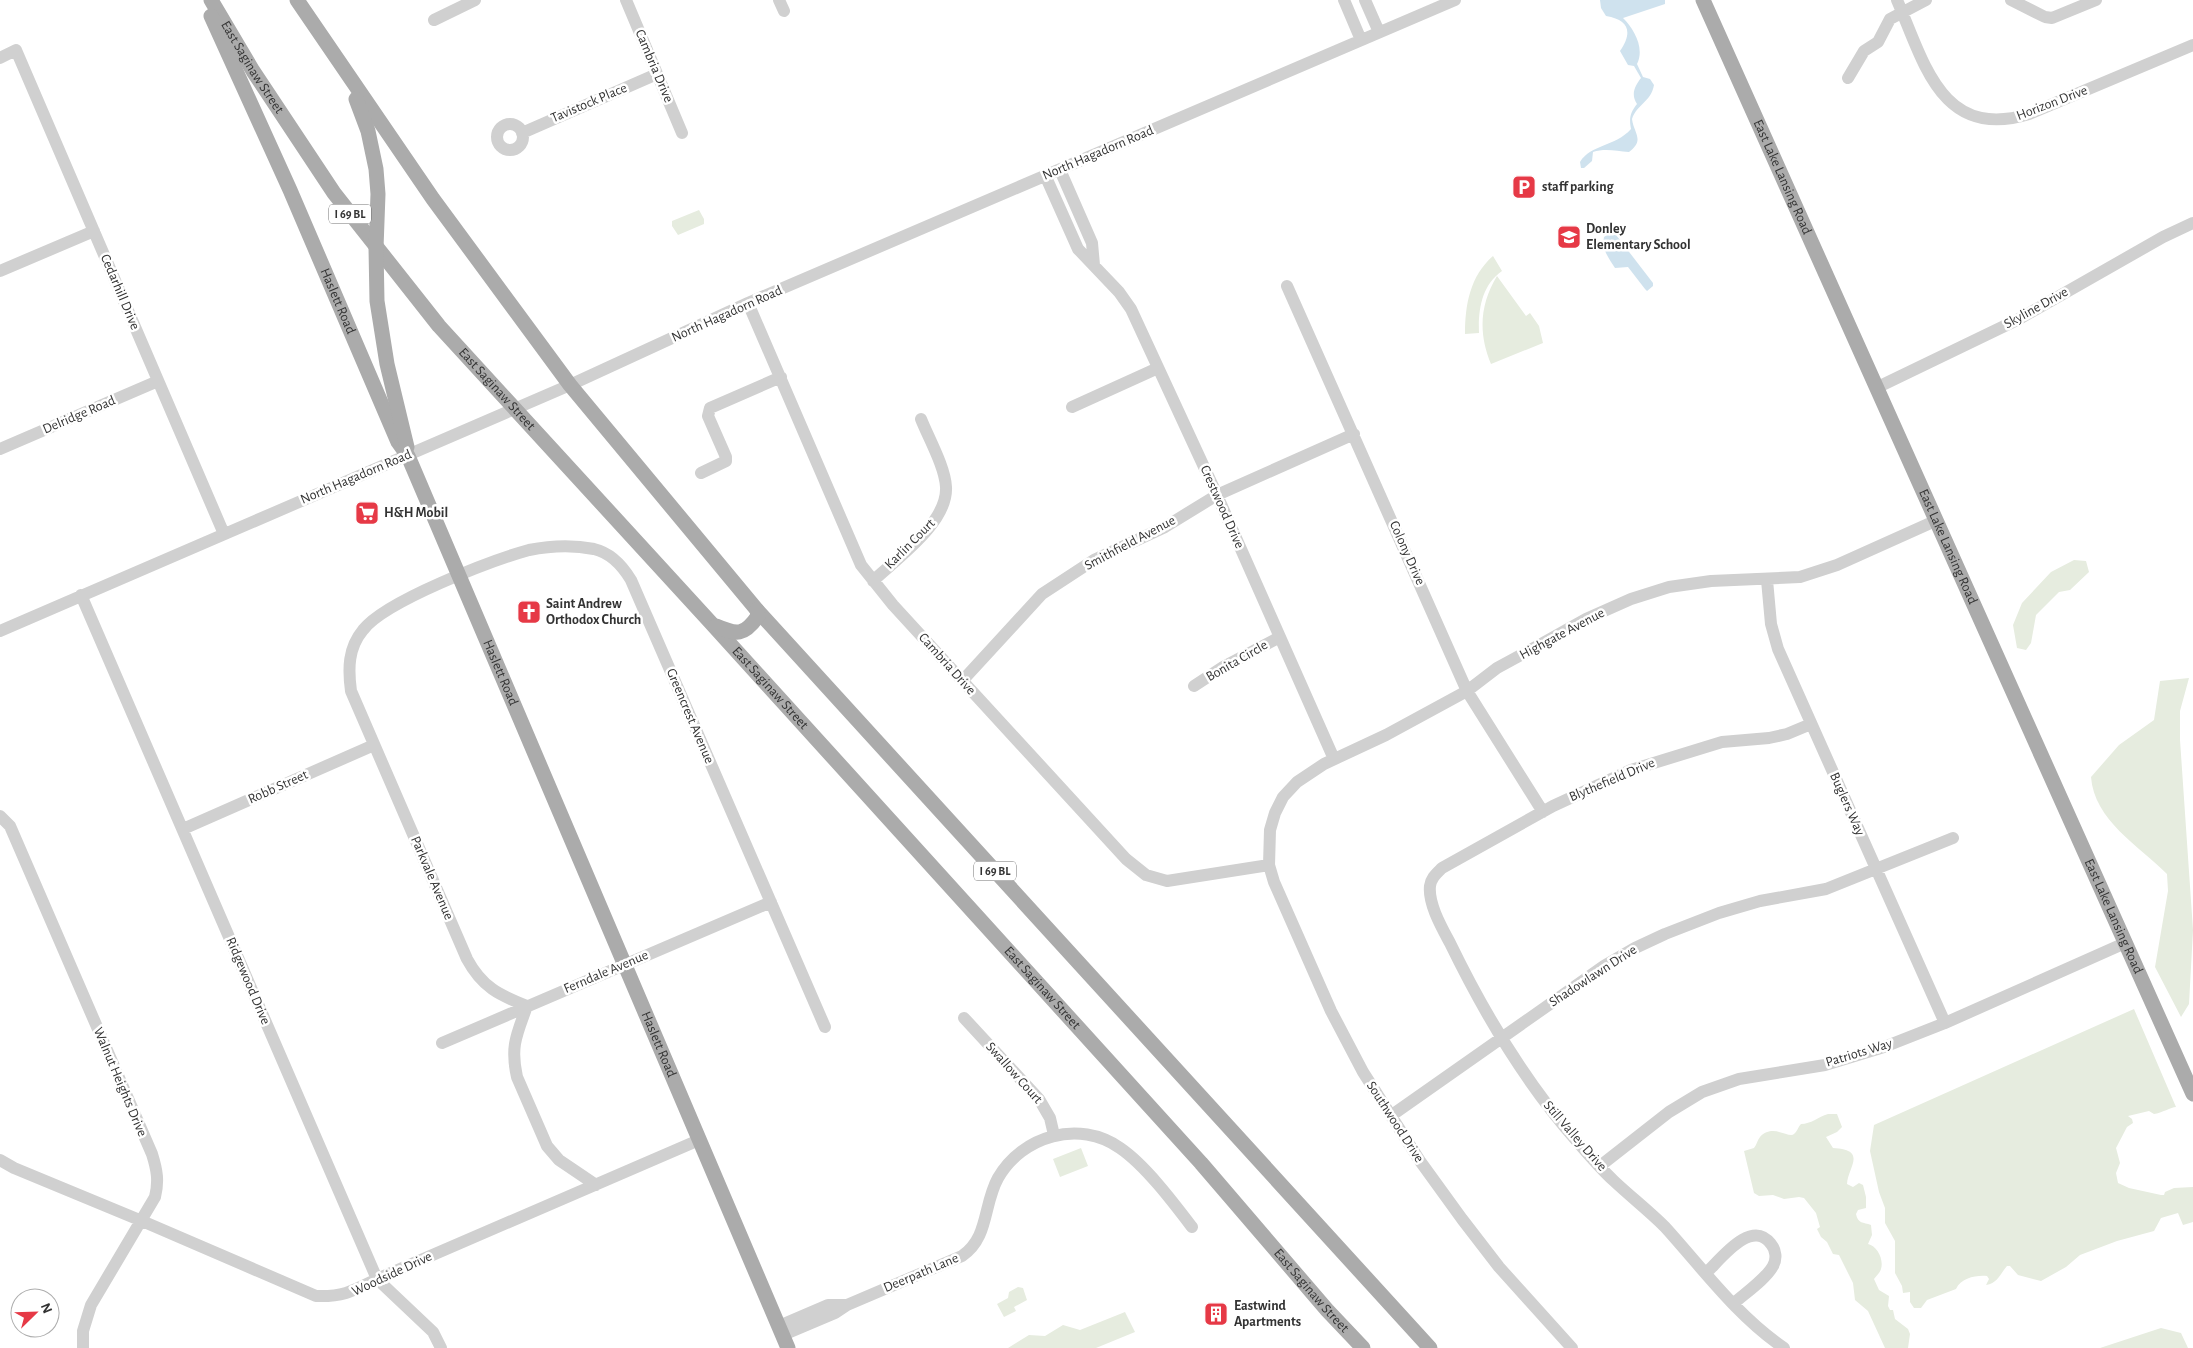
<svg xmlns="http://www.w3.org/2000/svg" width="2193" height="1348" viewBox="0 0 2193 1348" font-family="'Alegreya Sans',sans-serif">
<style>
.green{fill:#e6ecdf}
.water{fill:#cfe2ee}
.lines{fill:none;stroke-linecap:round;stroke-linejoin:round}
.minor{stroke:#d0d0d0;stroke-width:12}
.major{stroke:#ababab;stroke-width:15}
.labels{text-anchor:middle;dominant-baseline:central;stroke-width:5;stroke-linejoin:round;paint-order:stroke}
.shield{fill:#fff;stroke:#707070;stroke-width:1}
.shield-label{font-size:12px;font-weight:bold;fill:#333}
.street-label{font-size:14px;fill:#333;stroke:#fff}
.poi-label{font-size:14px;font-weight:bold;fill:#333;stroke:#fff;text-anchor:start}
</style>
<rect width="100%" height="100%" fill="#fff"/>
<path class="green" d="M 699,210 L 704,219 L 704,224 L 678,235 L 672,226 L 672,221 Z
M 1493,256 L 1502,271 C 1482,285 1478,309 1479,333 L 1465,334 C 1465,305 1470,276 1493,256 Z
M 1497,276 L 1526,316 L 1530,313 L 1539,326 L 1543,343 L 1491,364 C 1478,333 1480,304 1497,276 Z
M 2074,560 L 2086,561 L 2089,572 L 2070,590 L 2059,592 L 2036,615 L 2031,643 L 2026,650 L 2017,648 L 2013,625 L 2022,603 L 2051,572 Z
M 2189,678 L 2180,711 L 2180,740 L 2193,930 L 2189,1004 L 2181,1017 L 2155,967 L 2168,891 L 2167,874 C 2139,846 2094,820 2091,777 L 2119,745 L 2154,720 L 2160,681 Z
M 2134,1009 L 2176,1107 C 2171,1107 2162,1113 2154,1114 L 2149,1111 L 2128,1116 L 2132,1119 L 2133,1123 L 2127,1127 L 2116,1148 L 2120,1163 L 2116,1173 L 2118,1183 L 2129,1188 L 2161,1195 L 2164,1195 L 2165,1192 L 2174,1188 L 2193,1187 L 2193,1222 L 2183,1225 L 2178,1213 L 2161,1218 L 2154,1231 L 2117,1241 L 2080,1255 L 2066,1267 L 2041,1281 L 2018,1275 L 2010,1266 L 2007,1266 C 2000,1274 1998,1283 1986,1285 L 1989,1279 L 1987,1276 C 1976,1275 1961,1278 1956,1289 L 1927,1300 L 1921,1308 L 1914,1308 L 1910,1302 L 1910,1292 L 1903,1293 L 1902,1286 L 1895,1273 L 1895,1241 L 1885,1223 L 1885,1208 L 1879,1192 L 1870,1151 L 1874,1125 Z
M 1828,1114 L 1837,1114 L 1842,1127 L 1837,1132 L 1826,1137 L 1833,1148 C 1868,1150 1848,1167 1847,1184 L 1853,1187 L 1859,1183 L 1863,1185 L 1866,1197 L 1866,1208 L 1858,1210 L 1856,1214 C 1858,1224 1863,1222 1871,1225 L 1872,1235 L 1868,1244 C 1877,1246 1884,1259 1881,1269 C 1880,1273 1876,1276 1874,1279 L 1879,1290 L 1889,1296 L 1888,1306 L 1890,1310 L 1893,1310 L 1895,1319 L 1908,1329 L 1910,1334 L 1908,1348 L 1885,1348 L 1868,1311 L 1855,1300 L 1853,1283 L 1839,1255 L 1833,1254 L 1827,1242 L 1821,1237 L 1817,1229 L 1820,1227 L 1816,1213 L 1804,1198 L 1799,1197 L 1784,1199 L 1773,1195 L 1759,1196 L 1754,1193 L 1744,1151 L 1754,1148 C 1757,1144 1757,1141 1760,1137 C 1773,1123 1789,1139 1794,1134 C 1797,1132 1798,1127 1801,1124 C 1811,1124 1818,1117 1828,1114 Z
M 1081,1148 L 1088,1166 L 1060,1177 L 1053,1159 Z
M 1018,1287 L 1023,1288 L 1027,1300 L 1014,1307 L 1016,1311 L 1004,1317 L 997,1304 L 1008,1298 L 1009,1292 Z
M 1125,1312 L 1135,1332 L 1096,1348 L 1008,1348 L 1029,1335 L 1045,1336 L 1063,1325 L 1080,1330 Z
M 2161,1328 L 2181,1333 L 2188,1348 L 2100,1348 Z"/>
<path class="water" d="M 1600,0 L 1665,0 L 1665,4 L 1623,18 C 1634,29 1645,48 1637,64 L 1643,77 L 1650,79 L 1654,85 C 1651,102 1637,104 1632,119 C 1634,134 1645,140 1629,152 C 1616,151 1605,148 1593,152 L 1592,161 L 1584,168 L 1581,168 L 1580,162 C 1591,144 1615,147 1631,129 C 1629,118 1630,113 1637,104 C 1631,95 1634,87 1641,78 L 1634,66 L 1628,65 L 1620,51 C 1633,32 1629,20 1606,16 L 1601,8 Z
M 1613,231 L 1653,283 L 1653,286 L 1647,291 L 1645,289 L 1628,267 L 1615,268 C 1608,257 1602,250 1604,237 Z"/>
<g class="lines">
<path class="minor" d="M 626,0 L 682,133
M 779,0 L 784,11
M 1344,0 L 1361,40
M 1365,0 L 1379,32
M 1897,0 C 1924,62 1941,141 2029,114 L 2193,45
M 2011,0 L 2045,17 L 2052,18 L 2096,0
M 434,20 L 475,0
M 0,58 L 16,50 L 224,534
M 1848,78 L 1864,51 L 1878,42 L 1890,19 L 1926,0
M497 137a13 13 0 1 1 26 0a13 13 0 1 1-26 0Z
M 522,133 L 657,74
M 1060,170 L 1092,243 L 1094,265
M 1045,175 L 1078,249 L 1119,292 L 1131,309 L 1217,495 L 1334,759
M 0,271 L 94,231
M 1287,286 L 1467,691 L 1543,812
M 748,303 L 861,565 L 893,605 L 1126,859 L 1146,875 L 1167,881 L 1269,865
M 1876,388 L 2019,319 L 2163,237 L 2193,223
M 1072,407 L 1158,368
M 0,449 L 158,381
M 701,473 L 726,461 L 726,457 L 708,416 L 710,408 L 781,377
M 1767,580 L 1771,624 L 1778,649 L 1945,1023
M 873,581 C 896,559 948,523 946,487 C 945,467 929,439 921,419
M 81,595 L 377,1279 L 433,1332 L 441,1348
M 0,631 L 570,385 L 748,303 L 1455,0
M 963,680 L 1042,594 L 1094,560 L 1165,527 L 1217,495 L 1354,434
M 1194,686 L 1223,667 L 1280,637
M 0,816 L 10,826 L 152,1154 C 157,1170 159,1181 155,1197 L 91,1305 L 83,1331 L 83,1348
M 183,829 L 374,745
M 964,1018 L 1039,1099 L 1050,1118 L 1054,1135
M 442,1043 L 771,902
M 1392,1115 L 1604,966 L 1635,948 L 1665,934 L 1719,913 L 1760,901 L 1826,889 L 1953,838
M 0,1160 L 14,1168 L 142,1221 L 316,1296 C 343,1297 353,1291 377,1279 L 699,1140
M 1600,1166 L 1669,1112 L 1702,1092 L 1739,1079 L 1825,1065 L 1884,1047 L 1945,1023 L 2125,943
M 596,1185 L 559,1160 L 547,1146 L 517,1077 C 510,1046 517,1034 527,1006 C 499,995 482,987 467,959 L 351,691 C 348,669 348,648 363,630 C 385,601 493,560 529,550 C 549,546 574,545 594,549 C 611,553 622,565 631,580 L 825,1027
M 1706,1273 C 1721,1259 1751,1218 1771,1244 C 1776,1250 1777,1259 1773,1266 C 1766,1279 1744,1294 1733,1304
M 779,1326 L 828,1305 L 847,1305
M 783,1335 L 835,1313 L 847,1305 L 962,1256 C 989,1238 983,1205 998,1178 C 1022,1136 1079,1119 1120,1148 C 1145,1165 1173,1202 1192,1227
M 1572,1348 L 1499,1267 L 1462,1219 L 1420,1161 L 1363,1072 L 1331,1011 L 1274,882 L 1269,865 L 1270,830 L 1275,813 L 1283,797 L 1297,782 L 1324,764 L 1386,735 L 1467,691 L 1497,668 L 1543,643 L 1586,619 L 1631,599 L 1669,587 L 1711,581 L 1800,577 L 1837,565 L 1935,521
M 1784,1348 C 1737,1316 1703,1269 1665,1227 C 1649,1211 1631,1197 1614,1181 C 1601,1169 1588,1154 1576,1140 C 1524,1081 1484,1013 1450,943 C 1442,928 1428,904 1430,886 C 1431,878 1436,874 1442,868 L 1553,806 L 1631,770 L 1722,742 L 1769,738 L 1787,734 L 1811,724"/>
<g class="major">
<path id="s1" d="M 211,0 L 253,71 L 334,193 L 439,326 L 712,624 L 1201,1163 L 1327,1310 L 1363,1348"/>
<path d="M 297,0 L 433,199 L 570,385 L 757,610 L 1430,1348"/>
<path id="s2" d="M 1703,0 L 2193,1094"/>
<path id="s3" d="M 211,16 L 290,190 L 398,442 L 408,456 L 788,1348"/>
<path d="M 356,99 L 368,131 L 376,169 L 378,194 L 376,248 L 377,301 L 387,364 L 407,447"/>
<path d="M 716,626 C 737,635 744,636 758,616 L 757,610"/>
</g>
</g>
<defs>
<g id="parking-square" transform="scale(1.25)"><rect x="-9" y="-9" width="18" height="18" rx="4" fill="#e63946" stroke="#fff"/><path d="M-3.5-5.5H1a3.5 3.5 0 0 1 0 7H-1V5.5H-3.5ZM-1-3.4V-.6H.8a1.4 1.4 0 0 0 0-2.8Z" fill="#fff"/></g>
<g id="school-square" transform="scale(1.25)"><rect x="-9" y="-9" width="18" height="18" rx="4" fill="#e63946" stroke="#fff"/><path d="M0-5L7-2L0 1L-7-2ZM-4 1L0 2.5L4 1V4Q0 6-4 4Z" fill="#fff"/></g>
<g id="supermarket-square" transform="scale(1.25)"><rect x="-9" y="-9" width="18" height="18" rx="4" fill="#e63946" stroke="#fff"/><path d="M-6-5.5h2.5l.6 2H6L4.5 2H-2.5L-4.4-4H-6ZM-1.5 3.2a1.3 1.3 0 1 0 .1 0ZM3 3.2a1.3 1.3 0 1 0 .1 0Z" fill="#fff"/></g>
<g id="church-square" transform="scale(1.25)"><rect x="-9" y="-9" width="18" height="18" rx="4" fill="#e63946" stroke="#fff"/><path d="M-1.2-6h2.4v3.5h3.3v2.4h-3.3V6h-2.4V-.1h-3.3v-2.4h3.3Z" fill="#fff"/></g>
<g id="building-square" transform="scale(1.25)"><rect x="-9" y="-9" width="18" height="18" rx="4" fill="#e63946" stroke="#fff"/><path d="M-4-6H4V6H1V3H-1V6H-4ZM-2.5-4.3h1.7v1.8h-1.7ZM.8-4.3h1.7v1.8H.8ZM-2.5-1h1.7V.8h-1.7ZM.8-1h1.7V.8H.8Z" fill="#fff"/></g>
</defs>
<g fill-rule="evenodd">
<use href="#parking-square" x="1524" y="187"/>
<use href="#school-square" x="1569" y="237"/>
<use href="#supermarket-square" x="367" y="513"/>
<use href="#church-square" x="529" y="612"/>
<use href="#building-square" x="1216" y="1314"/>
</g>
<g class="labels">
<g class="shield">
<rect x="329" y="204.5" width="42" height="19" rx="4"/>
<rect x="974" y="861.5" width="42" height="19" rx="4"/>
</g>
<g class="shield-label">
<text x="350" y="214">I 69 BL</text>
<text x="995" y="871">I 69 BL</text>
</g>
<g class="street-label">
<text transform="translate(654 66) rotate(67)">Cambria Drive</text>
<text stroke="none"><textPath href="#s1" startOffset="79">East Saginaw Street</textPath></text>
<text transform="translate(589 103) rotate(-23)">Tavistock Place</text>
<text transform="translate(2052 103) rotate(-21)">Horizon Drive</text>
<text transform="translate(1098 153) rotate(-23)">North Hagadorn Road</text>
<text stroke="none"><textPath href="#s2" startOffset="194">East Lake Lansing Road</textPath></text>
<text transform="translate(120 292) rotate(67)">Cedarhill Drive</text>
<text stroke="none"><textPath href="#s3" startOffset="312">Haslett Road</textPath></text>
<text transform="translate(2036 308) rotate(-29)">Skyline Drive</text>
<text transform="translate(727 314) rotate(-24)">North Hagadorn Road</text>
<text stroke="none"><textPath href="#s1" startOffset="484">East Saginaw Street</textPath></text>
<text transform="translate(79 415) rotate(-23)">Delridge Road</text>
<text transform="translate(356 477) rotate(-23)">North Hagadorn Road</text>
<text transform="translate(1222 507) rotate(66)">Crestwood Drive</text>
<text transform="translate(1130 543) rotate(-28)">Smithfield Avenue</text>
<text transform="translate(910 544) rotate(-45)">Karlin Court</text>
<text stroke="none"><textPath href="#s2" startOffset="599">East Lake Lansing Road</textPath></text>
<text transform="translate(1407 553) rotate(66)">Colony Drive</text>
<text transform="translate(1562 634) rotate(-28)">Highgate Avenue</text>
<text transform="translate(1237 661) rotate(-30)">Bonita Circle</text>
<text transform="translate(947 664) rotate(48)">Cambria Drive</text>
<text stroke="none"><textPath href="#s3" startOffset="718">Haslett Road</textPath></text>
<text stroke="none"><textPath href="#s1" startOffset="889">East Saginaw Street</textPath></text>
<text transform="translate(690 716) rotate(67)">Greencrest Avenue</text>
<text transform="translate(1612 780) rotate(-23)">Blythefield Drive</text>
<text transform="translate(278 787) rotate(-24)">Robb Street</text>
<text transform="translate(1847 804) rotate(66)">Buglers Way</text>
<text transform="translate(432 878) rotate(67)">Parkvale Avenue</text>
<text stroke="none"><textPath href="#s2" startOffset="1004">East Lake Lansing Road</textPath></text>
<text transform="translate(606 972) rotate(-23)">Ferndale Avenue</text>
<text transform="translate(1593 976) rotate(-33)">Shadowlawn Drive</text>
<text transform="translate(248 981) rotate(67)">Ridgewood Drive</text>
<text stroke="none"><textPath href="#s1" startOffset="1294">East Saginaw Street</textPath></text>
<text stroke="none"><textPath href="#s3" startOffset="1122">Haslett Road</textPath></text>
<text transform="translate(1859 1053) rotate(-17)">Patriots Way</text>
<text transform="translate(1014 1073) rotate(48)">Swallow Court</text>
<text transform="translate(120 1082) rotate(67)">Walnut Heights Drive</text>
<text transform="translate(1395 1122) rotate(57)">Southwood Drive</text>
<text transform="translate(1575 1136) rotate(49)">Still Valley Drive</text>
<text transform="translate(921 1273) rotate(-23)">Deerpath Lane</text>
<text transform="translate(392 1274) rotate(-25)">Woodside Drive</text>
<text stroke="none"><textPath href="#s1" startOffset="1699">East Saginaw Street</textPath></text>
</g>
<g class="poi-label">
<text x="1542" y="187">staff parking</text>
<text x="1586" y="229">Donley<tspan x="1586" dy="16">Elementary School</tspan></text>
<text x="384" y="513">H&amp;H Mobil</text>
<text x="546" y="604">Saint Andrew<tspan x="546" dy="16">Orthodox Church</tspan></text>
<text x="1234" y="1306">Eastwind<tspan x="1234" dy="16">Apartments</tspan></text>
</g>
</g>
<g transform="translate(35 1313) rotate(67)"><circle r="24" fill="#ffffff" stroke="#adadad"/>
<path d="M0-4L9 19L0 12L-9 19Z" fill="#e63946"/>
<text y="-8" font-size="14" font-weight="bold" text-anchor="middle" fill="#333333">N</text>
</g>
</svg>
